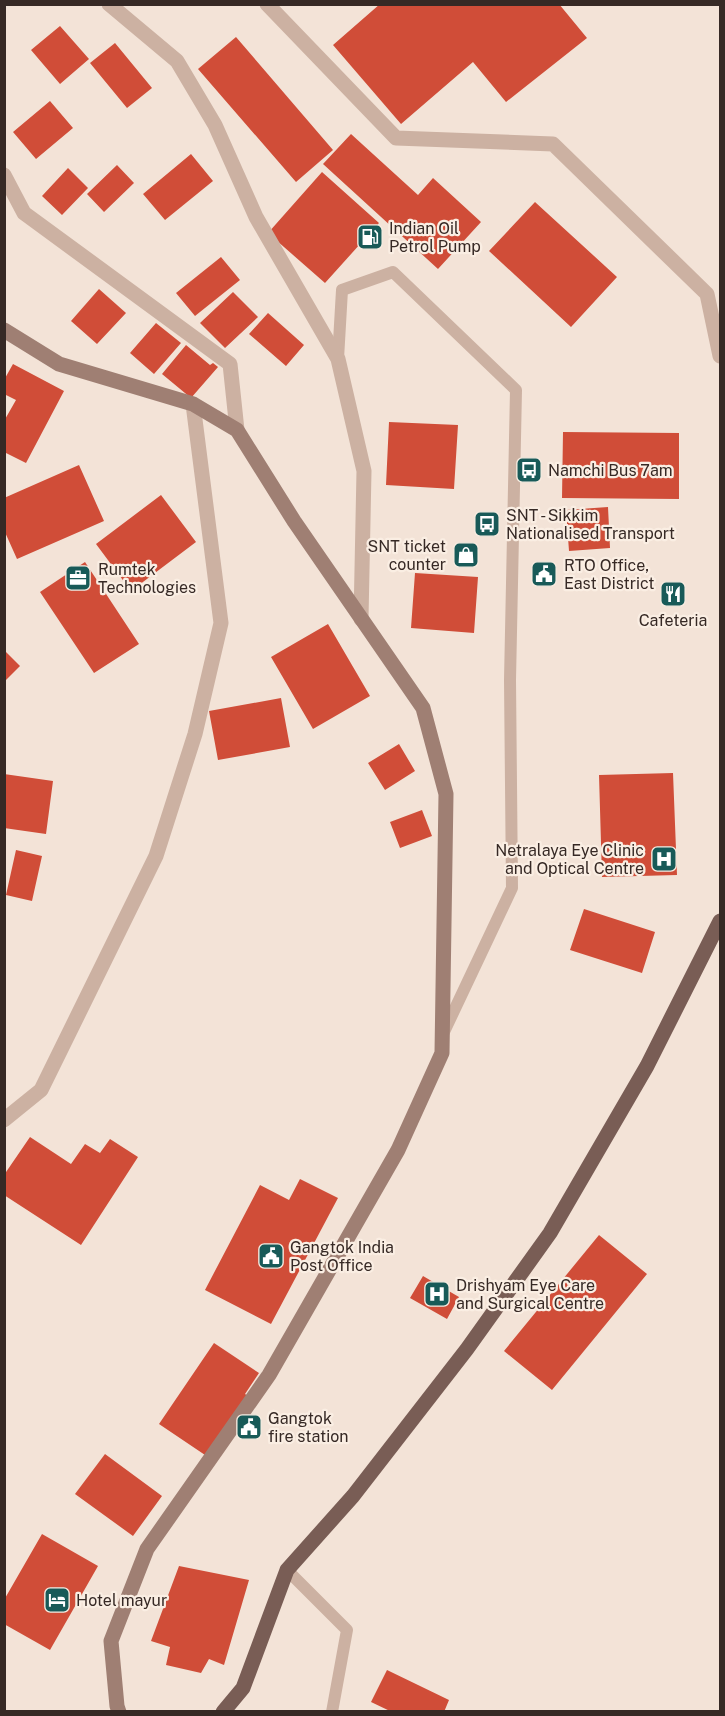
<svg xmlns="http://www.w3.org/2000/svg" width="725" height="1716" viewBox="0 0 725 1716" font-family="'Public Sans',sans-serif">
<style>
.building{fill:#d04d38}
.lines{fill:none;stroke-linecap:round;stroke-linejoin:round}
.service{stroke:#ccb1a2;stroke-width:12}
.minor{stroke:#ccb1a2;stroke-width:15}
.secondary{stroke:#9f7f73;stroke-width:15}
.primary{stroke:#795d55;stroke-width:15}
.labels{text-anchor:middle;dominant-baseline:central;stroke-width:4.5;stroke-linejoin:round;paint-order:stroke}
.poi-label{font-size:16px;fill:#362925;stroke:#faeee3;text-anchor:start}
</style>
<rect width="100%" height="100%" fill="#f3e3d7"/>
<path class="building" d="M 380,4 L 559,4 L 587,38 L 506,102 L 473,62 L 401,124 L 333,45 Z
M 60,26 L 89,59 L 60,84 L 31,50 Z
M 236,37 L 333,150 L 296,182 L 198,69 Z
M 115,43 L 152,88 L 127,108 L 90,63 Z
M 50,101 L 73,128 L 36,159 L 13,132 Z
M 351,134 L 418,195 L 433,178 L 481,222 L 438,269 L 323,164 Z
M 191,154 L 213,181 L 165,220 L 143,194 Z
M 117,165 L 134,183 L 104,212 L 87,194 Z
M 68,168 L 88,188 L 62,215 L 42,196 Z
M 322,172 L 379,223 L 325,283 L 268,233 Z
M 535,202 L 617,277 L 571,327 L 489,251 Z
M 221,257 L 240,280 L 195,316 L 176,293 Z
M 99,289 L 126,313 L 97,344 L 71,321 Z
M 233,292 L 258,317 L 225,348 L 200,323 Z
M 268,313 L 304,345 L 286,366 L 249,334 Z
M 156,323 L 181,343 L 154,374 L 130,353 Z
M 186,345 L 210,365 L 213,363 L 218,367 L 191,398 L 162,374 Z
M 13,364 L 64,391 L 26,463 L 4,452 L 4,421 L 16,400 L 4,394 L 4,380 Z
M 389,422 L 458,425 L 454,489 L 386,485 Z
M 563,432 L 679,433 L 679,499 L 562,498 Z
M 79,465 L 104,521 L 17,559 L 4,530 L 4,498 Z
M 161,495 L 196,542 L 131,591 L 96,544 Z
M 608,507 L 610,548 L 569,551 L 566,510 Z
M 85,562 L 139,644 L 94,673 L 40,592 Z
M 415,573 L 478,577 L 474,633 L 411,628 Z
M 328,624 L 370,696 L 313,729 L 271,657 Z
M 4,650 L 20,666 L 4,682 Z
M 281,698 L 290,747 L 218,760 L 209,711 Z
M 399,744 L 415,771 L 385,790 L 368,763 Z
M 673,773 L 677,875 L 602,877 L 599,775 Z
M 4,774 L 53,781 L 46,834 L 4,828 Z
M 422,810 L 432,836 L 400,848 L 390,822 Z
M 16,850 L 42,856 L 32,901 L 6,895 Z
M 584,909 L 655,932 L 642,973 L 570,950 Z
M 30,1137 L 71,1164 L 85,1144 L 100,1153 L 110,1139 L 138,1157 L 81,1245 L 4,1195 L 4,1175 Z
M 300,1179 L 338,1198 L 271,1324 L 205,1290 L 260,1185 L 289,1200 Z
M 599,1235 L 647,1274 L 552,1390 L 504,1351 Z
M 423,1276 L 459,1297 L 447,1319 L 410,1298 Z
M 214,1343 L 259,1373 L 245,1394 L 248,1396 L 205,1455 L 159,1424 Z
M 105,1454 L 162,1496 L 133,1536 L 75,1494 Z
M 42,1534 L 98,1566 L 50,1650 L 4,1624 L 4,1600 Z
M 179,1566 L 249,1580 L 224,1665 L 209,1659 L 201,1673 L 166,1665 L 170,1647 L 151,1641 Z
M 387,1670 L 449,1700 L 444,1712 L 392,1712 L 371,1702 Z"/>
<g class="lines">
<path class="service" d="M 338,359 L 342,290 L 393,272 L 516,390 L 510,680 L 512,888 L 443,1034
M 287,1570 L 347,1630 L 332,1712"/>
<path class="minor" d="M 109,4 L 177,61 L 215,125 L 256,217 L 338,359 L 364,471 L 361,619
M 267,4 L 396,138 L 553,144 L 707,294 L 720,356
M 4,175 L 24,213 L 230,364 L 237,430
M 4,1120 L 41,1090 L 156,856 L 195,734 L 221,623 L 193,404"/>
<path class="secondary" d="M 4,330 L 59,364 L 193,404 L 237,430 L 294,521 L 423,708 L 446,794 L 442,1053 L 398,1150 L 269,1375 L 147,1549 L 111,1641 L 117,1706 L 119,1712"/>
<path class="primary" d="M 223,1712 L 243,1688 L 287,1570 L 353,1496 L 467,1349 L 550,1233 L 647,1066 L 720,921"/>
</g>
<defs>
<g id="fuel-square" transform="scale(1.35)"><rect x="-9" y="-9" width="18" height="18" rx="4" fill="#185a58" stroke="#faeee3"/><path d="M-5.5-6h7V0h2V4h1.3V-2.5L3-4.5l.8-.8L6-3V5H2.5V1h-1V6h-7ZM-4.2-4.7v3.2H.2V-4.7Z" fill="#fff"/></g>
<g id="bus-square" transform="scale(1.35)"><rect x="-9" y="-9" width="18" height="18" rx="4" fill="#185a58" stroke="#faeee3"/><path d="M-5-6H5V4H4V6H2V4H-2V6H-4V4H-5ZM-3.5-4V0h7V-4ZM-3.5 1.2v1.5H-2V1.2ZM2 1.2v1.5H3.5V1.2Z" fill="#fff"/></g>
<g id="shop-square" transform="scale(1.35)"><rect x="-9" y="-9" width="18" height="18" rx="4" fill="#185a58" stroke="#faeee3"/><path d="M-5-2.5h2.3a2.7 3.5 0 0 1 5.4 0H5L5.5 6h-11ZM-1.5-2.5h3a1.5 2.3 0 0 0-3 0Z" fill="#fff"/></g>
<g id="civic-square" transform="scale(1.35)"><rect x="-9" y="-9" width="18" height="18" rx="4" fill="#185a58" stroke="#faeee3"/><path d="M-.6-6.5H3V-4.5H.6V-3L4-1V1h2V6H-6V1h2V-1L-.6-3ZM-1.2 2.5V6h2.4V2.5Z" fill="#fff"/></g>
<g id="office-square" transform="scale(1.35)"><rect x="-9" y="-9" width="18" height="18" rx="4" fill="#185a58" stroke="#faeee3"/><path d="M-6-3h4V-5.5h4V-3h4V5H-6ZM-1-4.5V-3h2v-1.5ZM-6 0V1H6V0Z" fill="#fff"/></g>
<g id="restaurant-square" transform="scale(1.35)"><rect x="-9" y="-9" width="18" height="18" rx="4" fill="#185a58" stroke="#faeee3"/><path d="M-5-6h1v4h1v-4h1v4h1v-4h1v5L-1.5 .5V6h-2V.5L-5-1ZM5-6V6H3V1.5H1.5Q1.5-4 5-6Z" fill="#fff"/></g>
<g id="hospital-square" transform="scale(1.35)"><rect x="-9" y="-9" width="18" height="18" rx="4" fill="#185a58" stroke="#faeee3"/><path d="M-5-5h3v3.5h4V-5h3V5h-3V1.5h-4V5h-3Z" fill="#fff"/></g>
<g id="hotel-square" transform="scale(1.35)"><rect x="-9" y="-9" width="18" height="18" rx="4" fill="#185a58" stroke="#faeee3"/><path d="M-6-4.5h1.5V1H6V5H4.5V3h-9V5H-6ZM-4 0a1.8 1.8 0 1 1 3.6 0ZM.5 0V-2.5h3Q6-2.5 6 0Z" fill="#fff"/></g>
</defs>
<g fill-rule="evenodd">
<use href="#fuel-square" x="370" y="237"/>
<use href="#bus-square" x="529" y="470"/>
<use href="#bus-square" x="487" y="524"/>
<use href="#shop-square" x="466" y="555"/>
<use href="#civic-square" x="544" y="574"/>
<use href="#office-square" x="78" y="578"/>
<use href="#restaurant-square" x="673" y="594"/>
<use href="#hospital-square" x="664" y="859"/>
<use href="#civic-square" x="271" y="1256"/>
<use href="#hospital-square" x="437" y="1294"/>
<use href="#civic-square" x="249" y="1427"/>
<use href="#hotel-square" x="57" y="1600"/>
</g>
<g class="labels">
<g class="poi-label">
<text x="389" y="228">Indian Oil<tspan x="389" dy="18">Petrol Pump</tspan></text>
<text x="548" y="470">Namchi Bus 7am</text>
<text x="506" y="515">SNT - Sikkim<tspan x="506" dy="18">Nationalised Transport</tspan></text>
<text x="446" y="546" text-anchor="end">SNT ticket<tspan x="446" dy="18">counter</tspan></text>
<text x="564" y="565">RTO Office,<tspan x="564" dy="18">East District</tspan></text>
<text x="98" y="569">Rumtek<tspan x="98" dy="18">Technologies</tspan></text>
<text x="673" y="620" text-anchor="middle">Cafeteria</text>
<text x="644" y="850" text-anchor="end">Netralaya Eye Clinic<tspan x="644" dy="18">and Optical Centre</tspan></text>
<text x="290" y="1247">Gangtok India<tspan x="290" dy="18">Post Office</tspan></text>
<text x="456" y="1285">Drishyam Eye Care<tspan x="456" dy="18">and Surgical Centre</tspan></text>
<text x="268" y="1418">Gangtok<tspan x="268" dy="18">fire station</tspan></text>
<text x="76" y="1600">Hotel mayur</text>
</g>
</g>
<rect width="725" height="1716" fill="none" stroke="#362925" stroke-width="12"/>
</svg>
